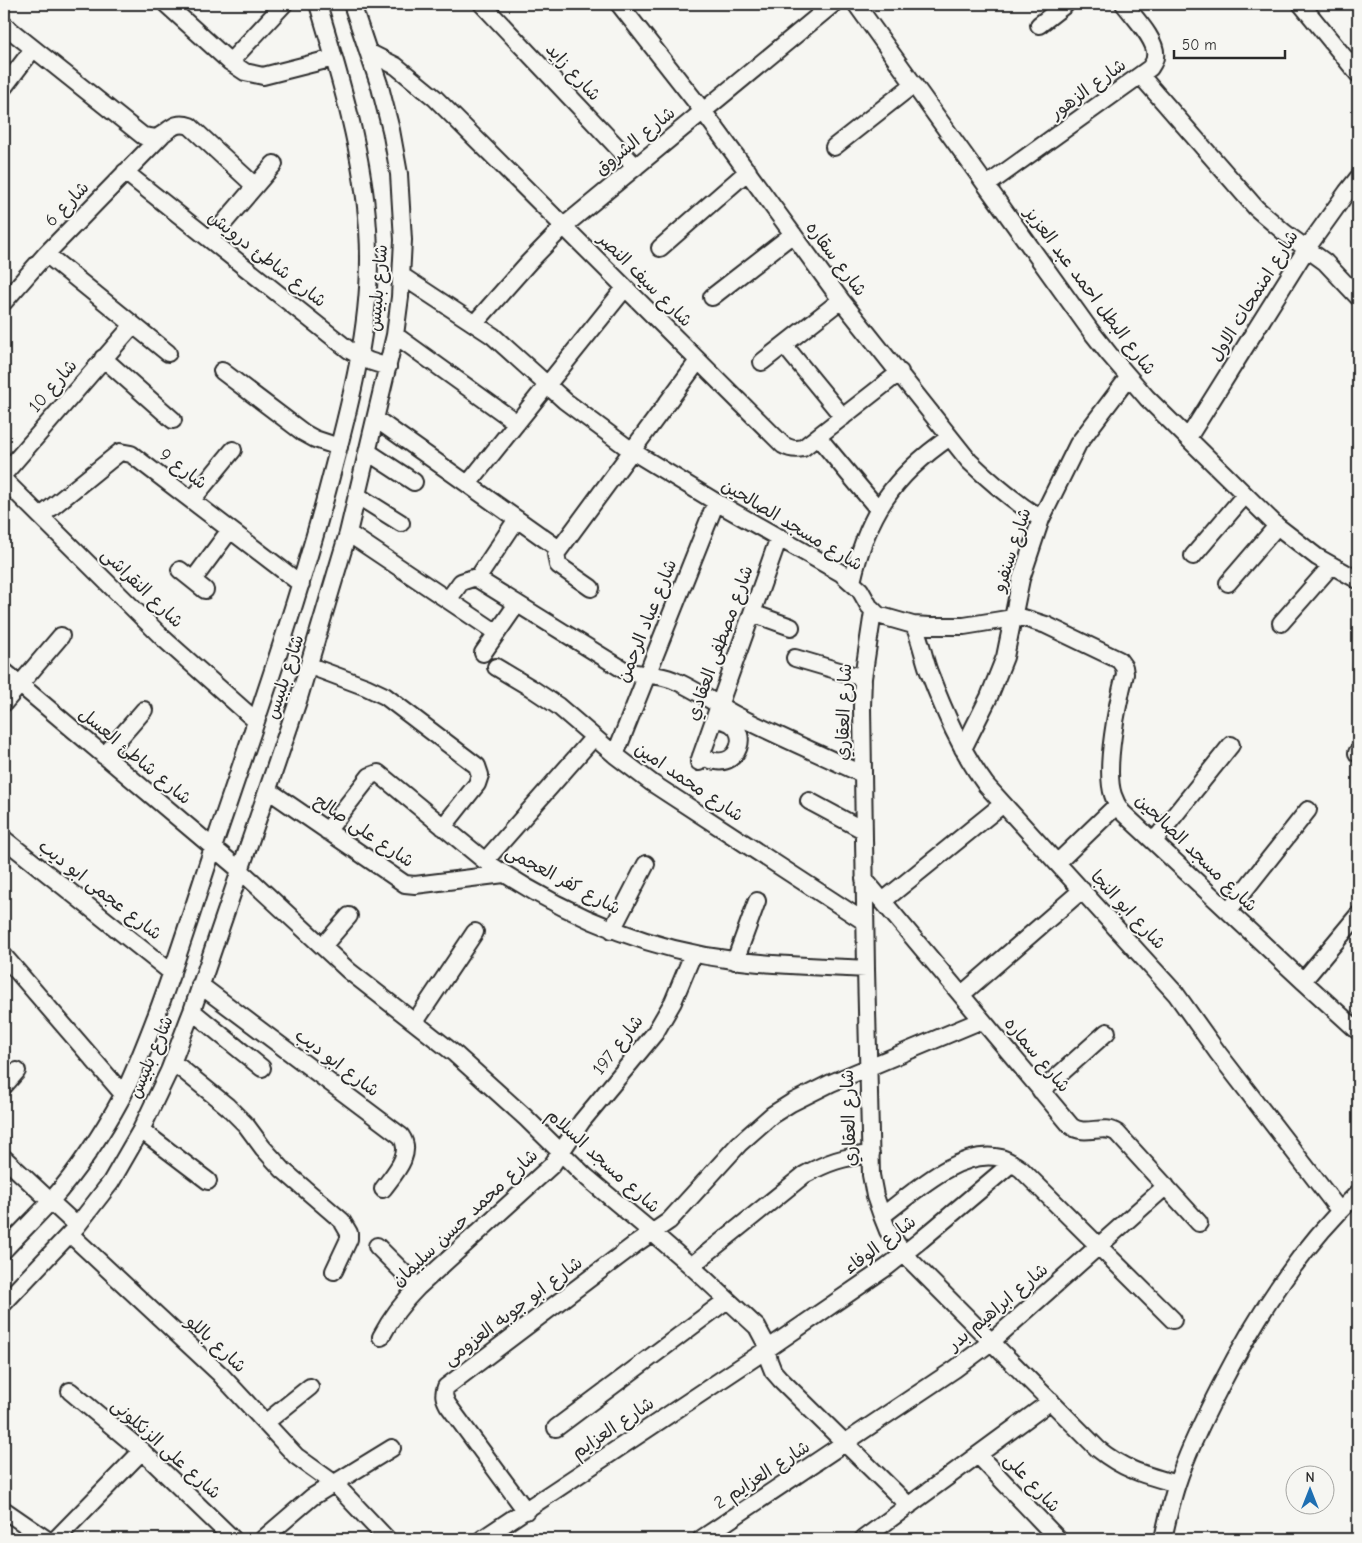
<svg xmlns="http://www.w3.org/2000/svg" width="1362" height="1543" viewBox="0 0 1362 1543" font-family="'Comic Neue','Playpen Sans Arabic',sans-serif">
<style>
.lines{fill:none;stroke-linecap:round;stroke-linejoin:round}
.minor-casing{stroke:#2b2b2b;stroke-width:20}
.minor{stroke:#f6f6f2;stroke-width:16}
.labels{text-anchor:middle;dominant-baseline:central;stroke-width:4;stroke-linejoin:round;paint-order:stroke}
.street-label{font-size:18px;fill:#2b2b2b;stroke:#f6f6f2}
</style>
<rect width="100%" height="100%" fill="#f6f6f2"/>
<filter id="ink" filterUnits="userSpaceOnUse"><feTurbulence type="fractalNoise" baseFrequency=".02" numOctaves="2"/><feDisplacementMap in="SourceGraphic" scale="10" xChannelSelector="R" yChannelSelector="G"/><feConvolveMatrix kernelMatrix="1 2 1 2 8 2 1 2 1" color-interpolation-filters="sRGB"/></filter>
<g filter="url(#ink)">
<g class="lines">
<g class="minor-casing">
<path id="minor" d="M 166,4 L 230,62 L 245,72 L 263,76 L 334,58
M 482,4 L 636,167
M 619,4 L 703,111 L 841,300 L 969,461 C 992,483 1015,502 1041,519
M 856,4 L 1090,330 L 1109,354 L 1147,398 L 1277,526 L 1317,557 L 1358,580
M 1301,4 L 1358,74
M 4,25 L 143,136 L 156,138 C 169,132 174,120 190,126 L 255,186
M 1039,25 L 1066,4
M 368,52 L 396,66 L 435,98 L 783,445 C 790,449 795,450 803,448 L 900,372
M 230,62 L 284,4
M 1141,76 L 1256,208 L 1285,233 L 1325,262 L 1358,297
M 4,87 L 33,49
M 834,147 L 914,84
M 125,172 L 349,350 L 369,361 L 388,367
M 987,185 L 1150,68 C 1152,65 1155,61 1155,57 C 1158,41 1134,17 1124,4
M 210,239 L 274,164
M 660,248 L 748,171
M 46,254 L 168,353
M 402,276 L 493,336 L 565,401 L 632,451 L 716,502 L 841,573 L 860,590 L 869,606 L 878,615 L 913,625 L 930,626 L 964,626 L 1013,618 L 1024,618 L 1046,625 L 1119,660 L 1124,667 L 1125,674 C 1118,702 1104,769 1113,795 C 1115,801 1118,807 1122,812 L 1303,981 L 1358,1031
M 712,297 L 793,234
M 4,302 L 46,254 L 162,135
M 475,323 L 529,262 L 564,226 L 833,4
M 395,335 L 517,423
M 784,345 L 843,417
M 103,358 L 173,420
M 762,362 L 841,300
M 222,371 L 304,433 L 315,439 L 339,447
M 376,419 L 559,549
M 818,437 L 878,509
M 1188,438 L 1307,248 L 1347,192 L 1358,178
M 368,452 L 414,482
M 4,474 L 133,325
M 4,480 L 164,639 L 256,721
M 468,484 L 625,288
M 358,496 L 401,523
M 192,500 L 233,450
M 41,516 L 115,456 L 120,452 L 131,454 L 301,584
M 348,533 L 497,633
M 1193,556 L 1245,495
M 180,570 L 205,590
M 476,578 L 624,670 C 640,676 657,673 673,680 C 696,689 715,704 736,715 C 777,736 820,754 862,774
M 193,580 L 230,530
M 852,582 C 867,515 893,476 950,437
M 1228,583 L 1277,526
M 591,588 L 558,565 L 556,554 L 698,361
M 448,600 L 461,582 L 479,576 L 517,519
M 873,612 L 863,678 L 862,707 L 866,969 L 871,1175 L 875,1196 L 882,1216 L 888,1231 L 904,1254 L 1098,1449 C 1124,1470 1145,1475 1177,1484
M 752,613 L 791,627
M 1281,623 L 1331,566
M 913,625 C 919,632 924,660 929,672 C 944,711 961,751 986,785 L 1176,994 L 1218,1053 L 1339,1210
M 483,653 L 517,604
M 795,658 L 863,678
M 310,666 L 366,687 L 385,696 L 477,766 L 480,775 L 477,784 L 443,827
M 496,667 L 531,688 L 558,706 L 615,755 L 652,783 L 865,922
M 4,671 L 241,871 L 349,971 L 455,1054 L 526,1118 L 585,1176 L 653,1233 L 691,1266 L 757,1327 L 765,1342 L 769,1361 L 773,1371 L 780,1379 L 909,1506
M 4,703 L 61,636
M 963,749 L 989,697 L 1005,657 L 1021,579 L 1041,519 L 1078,444 L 1128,378
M 1357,753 L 1358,751
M 615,755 L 716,502
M 104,756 L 144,710
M 701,756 C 706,758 711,761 716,761 C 738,765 749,734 730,723 C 726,721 720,720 715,718
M 699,762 L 779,537
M 268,790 L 405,884 L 415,885 L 504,874
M 809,801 L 863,830
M 327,831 L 370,776 L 378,773 L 485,861 C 560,912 642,949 733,960 C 777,966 822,966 866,969
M 4,839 L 172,973
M 1154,841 L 1231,745
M 485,861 L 594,737
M 1057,863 L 1117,805
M 864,879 L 1071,1126 C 1085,1137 1103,1123 1117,1133 L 1199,1223
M 883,901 L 1003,804
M 1228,911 L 1308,810
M 612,930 L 646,864
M 323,946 L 349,916
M 4,956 L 123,1094
M 735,961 L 757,901
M 1303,981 L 1358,915
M 200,985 L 401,1136 C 414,1154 393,1175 383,1189
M 961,995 L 1082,890
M 192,1011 L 262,1068
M 415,1022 L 475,932
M 173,1062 L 227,1106 L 246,1125 L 263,1148 L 283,1170 L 342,1221 L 349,1233 L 349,1239 L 334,1271
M 4,1086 L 17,1071
M 1041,1091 L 1107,1032
M 141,1130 L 208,1181
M 4,1158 L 77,1226
M 882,1216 C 912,1194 960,1147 1001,1158 C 1008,1160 1015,1165 1021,1169 L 1173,1320
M 70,1234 L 220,1374 L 296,1456 L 335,1484 L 387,1539
M 377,1246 L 418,1287
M 4,1250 C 19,1234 35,1218 50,1202 C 78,1170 102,1134 122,1097 C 136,1069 147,1040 158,1011 C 180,952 198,892 218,833 C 259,713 301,593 333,469 C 351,401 369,330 369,259 C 369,171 343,87 318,4
M 691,1266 L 804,1175 C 828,1162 843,1157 871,1154
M 4,1303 L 77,1226 L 111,1182 L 141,1130 L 169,1071 L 192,1011 L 298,701 L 348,533 L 395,335 L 400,297 L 403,240 L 399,174 L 391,130 L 380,87 L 352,4
M 381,1337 C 391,1318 403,1302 418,1287 L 552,1165 L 582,1121 L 655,1033 L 673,1002 L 693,954
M 70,1391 L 142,1451 L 233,1539
M 265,1423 L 310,1387
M 556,1428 L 727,1300
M 978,1455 L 1058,1539
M 4,1510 L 46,1539
M 526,1511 L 448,1405 C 444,1398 443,1394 446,1387 L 634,1245 L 669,1221 L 739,1144 L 772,1115 L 791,1103 L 831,1083 L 982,1020
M 56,1539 L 142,1451
M 263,1539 L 312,1497 L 392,1448
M 482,1539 L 766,1350 L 887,1267 L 921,1240 L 1012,1163
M 701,1539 L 955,1369 L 991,1342 L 1166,1186
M 863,1539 L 1051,1401
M 1163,1539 C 1167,1521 1171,1502 1177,1484 C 1188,1450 1204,1418 1220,1387 C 1257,1315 1300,1248 1358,1193"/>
</g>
<use href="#minor" class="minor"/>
</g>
</g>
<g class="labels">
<g class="street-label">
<text transform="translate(573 72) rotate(47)">شارع زايد</text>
<text transform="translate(1088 89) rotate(-36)">شارع الزهور</text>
<text transform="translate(635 141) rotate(-39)">شارع الشروق</text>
<text transform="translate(67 204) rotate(-46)">شارع 6</text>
<text transform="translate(267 259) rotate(38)">شارع شاطئ درويش</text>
<text transform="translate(836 259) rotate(53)">شارع سقاره</text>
<text transform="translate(645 280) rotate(45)">شارع سيف النصر</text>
<text transform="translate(378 288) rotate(-85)">شارع بلبيس</text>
<text transform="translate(1090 291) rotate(53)">شارع البطل احمد عبد العزيز</text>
<text transform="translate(1254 296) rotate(-58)">شارع امنمحات الاول</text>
<text transform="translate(53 386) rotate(-49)">شارع 10</text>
<text transform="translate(183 469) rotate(37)">شارع 9</text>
<text transform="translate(792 525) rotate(31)">شارع مسجد الصالحين</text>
<text transform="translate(1012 550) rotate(-72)">شارع سنفرو</text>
<text transform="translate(142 588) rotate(44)">شارع النقراشى</text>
<text transform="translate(647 621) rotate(-68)">شارع عباد الرحمن</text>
<text transform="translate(720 643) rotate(-70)">شارع مصطفى العقادي</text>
<text transform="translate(285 677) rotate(-72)">شارع بلبيس</text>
<text transform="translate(844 712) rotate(-88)">شارع العقاري</text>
<text transform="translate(135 756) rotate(40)">شارع شاطئ العسل</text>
<text transform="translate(689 782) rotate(34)">شارع محمد امين</text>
<text transform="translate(364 831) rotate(34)">شارع على صالح</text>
<text transform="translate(1196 853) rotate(44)">شارع مسجد الصالحين</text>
<text transform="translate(563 880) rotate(28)">شارع كفر العجمى</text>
<text transform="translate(100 890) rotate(38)">شارع عجمى ابو ديب</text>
<text transform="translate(1128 910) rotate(47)">شارع ابو النجا</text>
<text transform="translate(618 1045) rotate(-52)">شارع 197</text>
<text transform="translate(1037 1055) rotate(50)">شارع سماره</text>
<text transform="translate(151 1057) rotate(-67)">شارع بلبيس</text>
<text transform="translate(337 1063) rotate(37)">شارع ابو ديب</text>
<text transform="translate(849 1118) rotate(-92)">شارع العقاري</text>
<text transform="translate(603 1161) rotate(42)">شارع مسجد السلام</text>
<text transform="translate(465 1218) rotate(-43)">شارع محمد حسن سليمان</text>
<text transform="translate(880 1245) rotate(-37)">شارع الوفاء</text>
<text transform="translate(998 1307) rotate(-40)">شارع ابراهيم بدر</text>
<text transform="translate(513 1311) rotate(-37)">شارع ابو جوبه العزومى</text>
<text transform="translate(216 1344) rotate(43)">شارع باللو</text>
<text transform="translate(613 1428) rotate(-34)">شارع العزايم</text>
<text transform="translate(166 1449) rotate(42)">شارع على الزنكلونى</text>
<text transform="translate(762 1475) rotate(-33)">شارع العزايم 2</text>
<text transform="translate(1032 1483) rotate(47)">شارع على</text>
</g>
</g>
<rect width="1362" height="1543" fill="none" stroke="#f6f6f2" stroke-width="20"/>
<rect x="10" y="10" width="1342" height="1523" fill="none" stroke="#2b2b2b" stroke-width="2" filter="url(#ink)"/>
<g transform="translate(1310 1490)"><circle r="24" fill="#f6f6f2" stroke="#a5a5a2"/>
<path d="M0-4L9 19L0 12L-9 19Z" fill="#1f6fb2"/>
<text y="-8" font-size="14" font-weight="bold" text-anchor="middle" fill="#2b2b2b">N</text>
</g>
<path d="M1174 50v8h111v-8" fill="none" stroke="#2b2b2b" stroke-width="2.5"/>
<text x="1182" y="50" font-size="15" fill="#2b2b2b" stroke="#f6f6f2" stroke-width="4" paint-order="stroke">50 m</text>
</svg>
